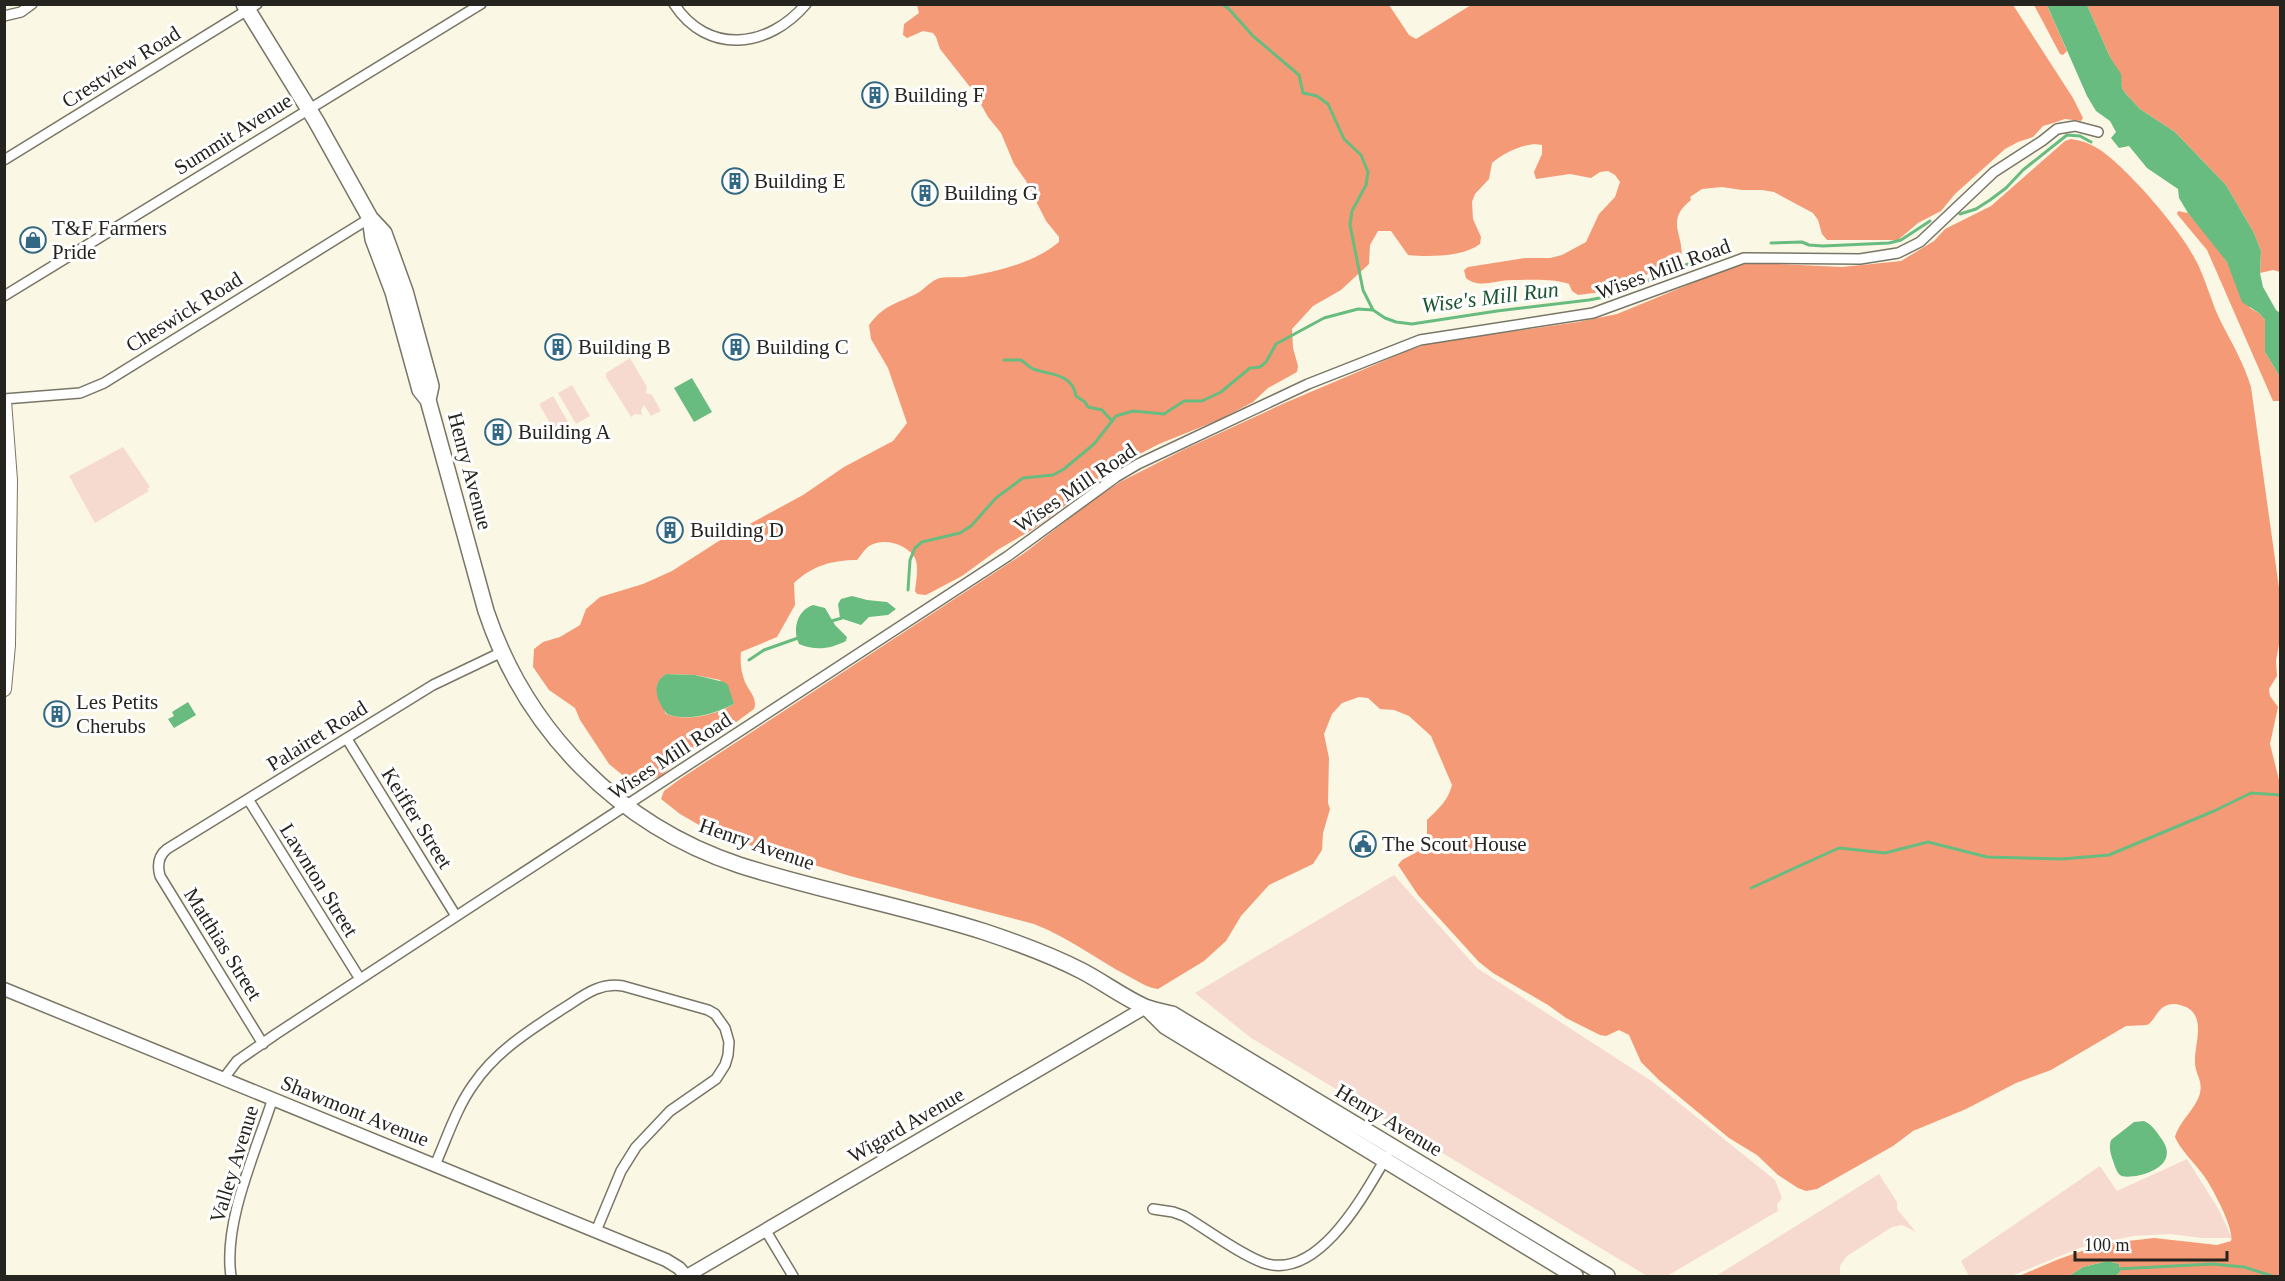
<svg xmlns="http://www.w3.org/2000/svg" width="2285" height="1281" viewBox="0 0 2285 1281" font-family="Georgia,serif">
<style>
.green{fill:#f7dacf}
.forest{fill:#f59a76;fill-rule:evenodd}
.water{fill:#68bc7f}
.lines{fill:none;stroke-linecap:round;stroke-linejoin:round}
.stream{stroke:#68bc7f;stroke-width:3}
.minor-casing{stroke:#797666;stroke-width:12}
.tertiary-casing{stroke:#797666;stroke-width:15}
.secondary-casing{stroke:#797666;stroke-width:16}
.primary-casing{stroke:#797666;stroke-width:18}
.minor{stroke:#fff;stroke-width:9}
.tertiary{stroke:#fff;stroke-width:12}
.secondary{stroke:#fff;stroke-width:14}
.primary{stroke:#fff;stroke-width:15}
.labels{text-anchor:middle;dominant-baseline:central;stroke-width:6;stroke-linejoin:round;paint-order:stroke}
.street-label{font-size:21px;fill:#26241e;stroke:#fff}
.poi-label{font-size:21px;fill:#26241e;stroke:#fff;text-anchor:start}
.water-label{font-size:22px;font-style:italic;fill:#19562e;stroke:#fff}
</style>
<rect width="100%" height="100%" fill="#fbf7e5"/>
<path class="green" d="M 630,358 L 647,387 L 646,393 L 652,395 L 661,411 L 651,416 L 644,405 L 641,410 L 642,415 L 635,414 L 631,417 L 606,377 L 606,373 Z
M 572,385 L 590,416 L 576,424 L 558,393 Z
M 553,396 L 571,427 L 557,435 L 539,404 Z
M 123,447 L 150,487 L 147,489 L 149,491 L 95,523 L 69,476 Z
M 1394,875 L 1477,968 L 1653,1082 L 1765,1172 L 1775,1180 L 1782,1198 L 1777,1204 L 1778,1211 L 1667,1276 L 1647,1276 L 1251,1038 L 1195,993 Z
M 2187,1159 L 2219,1210 L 2232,1238 L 2202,1238 L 2170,1234 L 2133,1236 L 2085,1246 L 2011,1276 L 1969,1276 L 1961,1261 L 2100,1166 L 2117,1191 Z
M 1879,1174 L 1897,1202 L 1897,1209 L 1916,1232 L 1902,1225 L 1892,1227 L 1847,1256 L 1840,1266 L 1840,1276 L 1716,1276 Z"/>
<path class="forest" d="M 917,5 L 1389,5 L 1409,35 L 1416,39 L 1471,5 L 2013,5 L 2073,98 L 2083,118 L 2081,121 L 2065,119 L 2050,124 L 2043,126 L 2033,137 L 2018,142 L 2005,149 L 1955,194 L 1941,211 L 1918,223 L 1898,240 L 1827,240 L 1822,234 L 1818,220 L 1813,213 L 1774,192 L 1762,190 L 1742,190 L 1722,187 L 1702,189 L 1690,197 L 1691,200 C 1664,221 1685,236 1681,257 L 1661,270 L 1626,281 L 1601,292 L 1578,295 L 1572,291 L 1569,284 C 1552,278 1529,280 1512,280 C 1497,280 1478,289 1466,278 L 1464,270 L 1468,267 L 1525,258 L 1550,258 L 1562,255 L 1586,242 L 1599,214 L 1615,197 L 1620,182 L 1615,175 L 1608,171 L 1600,172 L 1591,178 L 1570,174 L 1536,179 L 1534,172 L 1542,154 L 1542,145 C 1527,141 1503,153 1492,163 L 1489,179 L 1475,194 L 1472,202 L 1473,219 L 1481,237 L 1480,244 C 1463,257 1428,257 1408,255 L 1391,231 L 1378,231 L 1370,245 L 1369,264 L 1341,290 L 1313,306 L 1292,329 L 1293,348 L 1298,366 L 1297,372 L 1268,388 L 1253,402 L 1221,419 L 1159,444 L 1124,462 L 1035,528 L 999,549 L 962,576 L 926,595 L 917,594 L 915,591 C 916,582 919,566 915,558 C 907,544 884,537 869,546 C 865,549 861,555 857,560 C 832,560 812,566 794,583 L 795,605 L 777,637 L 741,652 C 740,663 741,672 745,682 C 749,691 758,699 754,709 L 716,737 L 684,755 L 661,776 L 645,782 L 633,780 L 626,778 L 609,764 L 580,720 L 575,708 L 549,690 L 533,667 L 534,649 L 543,642 L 560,637 L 580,625 L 586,609 L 600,597 L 643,584 L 672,571 L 722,539 L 803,495 L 844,467 L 893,441 L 907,423 L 888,368 L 871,339 L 869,325 C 883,306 895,304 914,295 C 923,291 928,283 937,279 C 945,276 956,278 965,277 C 998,271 1032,264 1059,242 L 1059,237 L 1046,221 L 1026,181 L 1014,164 L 1001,133 L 988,117 L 974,92 L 940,49 L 936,37 L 933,33 L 923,31 L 907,38 L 903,35 L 904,24 L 919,13 ZM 666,674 L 695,675 L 720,680 L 734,704 C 716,715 686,722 666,714 C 660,700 650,685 666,674 Z
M 2034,5 L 2047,5 L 2067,51 L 2063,55 L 2060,54 Z
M 2087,5 L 2280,5 L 2280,272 L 2273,270 L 2260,273 L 2261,251 L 2254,233 L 2226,185 L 2175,132 L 2140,109 L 2126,94 L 2122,88 L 2120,74 L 2110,57 Z
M 2071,139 C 2080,140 2089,143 2097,148 C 2123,163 2180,229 2194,257 C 2206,278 2211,303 2222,324 C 2233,345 2244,364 2251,387 L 2280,595 L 2280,639 L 2276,661 L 2277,676 L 2269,689 L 2270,696 L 2278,707 L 2270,744 L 2280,784 L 2280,1276 L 2116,1276 L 2120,1272 L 2119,1264 L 2108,1261 L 2083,1267 L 2069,1276 L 2019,1276 L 2059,1259 L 2102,1244 L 2154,1238 L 2217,1245 L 2231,1241 C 2235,1230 2211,1185 2204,1176 C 2195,1163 2181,1151 2175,1137 C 2180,1120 2196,1109 2200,1093 C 2203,1080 2195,1074 2195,1062 C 2194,1044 2209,1012 2180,1005 C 2174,1003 2167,1004 2162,1008 C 2156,1013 2154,1021 2147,1025 L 2126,1026 L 2051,1070 L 2016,1083 L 1966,1109 L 1913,1131 L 1893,1146 L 1817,1189 L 1806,1191 L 1798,1188 L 1778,1175 L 1757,1155 L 1729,1138 L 1659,1080 L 1641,1062 L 1629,1035 L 1619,1030 L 1606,1036 L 1600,1035 L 1566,1018 L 1548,1005 L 1493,973 L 1479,962 L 1418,895 L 1398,865 L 1402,860 L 1424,848 L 1427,843 L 1427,820 C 1438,809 1448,801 1452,785 L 1431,736 L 1409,716 L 1394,710 L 1380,709 L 1368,698 L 1359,697 L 1342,703 L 1332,714 L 1324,734 L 1329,758 L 1328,803 L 1330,809 L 1323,833 L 1322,850 L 1313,864 L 1269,885 L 1241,916 L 1226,941 L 1204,961 L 1158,989 C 1147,988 1138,981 1128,976 C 1096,959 1068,937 1034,924 L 850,876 L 752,846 L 699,825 L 680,814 L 661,799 L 664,791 L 680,779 L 1023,554 L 1097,497 L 1120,482 L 1185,449 L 1287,402 L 1407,351 L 1430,343 L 1578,322 L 1617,314 L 1736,265 L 1757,263 L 1842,267 L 1901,261 L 1934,241 L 1945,229 L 1991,206 L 2065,141 Z
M 2178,211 L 2188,213 L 2215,245 L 2227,262 L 2250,308 L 2259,313 L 2265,320 L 2265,352 L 2280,377 L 2280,401 L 2273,401 L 2207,250 L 2177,214 Z"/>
<path class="water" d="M 2047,5 L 2087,5 L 2110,57 L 2121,74 L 2122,88 L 2126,94 L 2140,109 L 2175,132 L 2226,185 L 2254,233 L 2261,251 L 2260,273 L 2263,287 L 2276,310 L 2280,313 L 2280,377 L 2265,352 L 2265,320 L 2259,313 L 2242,302 L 2227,262 L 2188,213 L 2179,198 L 2178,189 L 2147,168 L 2129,146 L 2119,148 L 2111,138 L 2116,132 L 2110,121 L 2096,111 L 2087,96 Z
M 692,378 L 712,412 L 694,422 L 674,388 Z
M 852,596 L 867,600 L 887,602 L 896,609 L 888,615 L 869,617 L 861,625 L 840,618 L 838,604 L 841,599 Z
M 813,605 L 825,608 L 835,625 L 847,637 L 846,641 C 830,649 816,651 799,644 C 792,630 797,610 813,605 Z
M 666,674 L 695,675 L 724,682 L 728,685 L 734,704 C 716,714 686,722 667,714 C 657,702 650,684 666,674 Z
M 188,702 L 196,715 L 174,728 L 168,719 L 174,716 L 172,712 Z
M 2144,1121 C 2153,1125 2158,1134 2163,1141 C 2182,1171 2126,1181 2120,1175 C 2116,1172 2114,1163 2112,1158 C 2110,1151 2109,1147 2111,1140 L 2134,1122 Z
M 2108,1261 L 2119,1264 L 2120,1272 L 2116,1276 L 2069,1276 L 2083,1267 Z"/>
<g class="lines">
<path class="stream" d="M 1222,4 L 1229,9 L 1253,36 L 1299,75 L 1303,93 L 1317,96 L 1328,104 L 1344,139 L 1361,155 L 1368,172 L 1366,185 L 1352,211 L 1350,225 L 1363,290 L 1373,310 L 1385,318 L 1396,322 L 1412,324 L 1497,311 L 1589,300 L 1610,296 L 1693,262
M 1960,214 L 1976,209 L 1990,200 L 2006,188 L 2023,170 L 2067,135 L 2080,136 L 2091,142
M 1771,243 L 1802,242 L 1809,245 L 1823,246 L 1889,243 L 1901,240 L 1930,221
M 1004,360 L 1021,360 C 1025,363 1029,367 1033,369 C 1050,375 1072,373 1076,396 L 1085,402 L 1088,407 L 1102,410 L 1111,420
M 908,590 L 910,560 L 915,548 L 922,542 L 960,533 L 971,526 L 996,498 L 1023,478 L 1053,475 L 1064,469 L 1094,444 L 1116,416 L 1133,411 L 1164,414 L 1184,401 L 1202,401 L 1221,392 L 1250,368 L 1260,367 L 1266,362 L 1276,344 L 1324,318 L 1358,309 L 1373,310
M 828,622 L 842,618
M 749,660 L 764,650 L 798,638
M 1751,888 L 1839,848 L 1885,853 L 1928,842 L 1987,857 L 2062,859 L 2109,855 L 2214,811 L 2251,793 L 2280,795
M 2117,1269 L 2212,1264 L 2244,1267 L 2272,1276"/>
<g class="minor-casing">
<path id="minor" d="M 674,4 C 708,56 769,48 806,4
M 4,16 L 21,12 L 32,4
M 4,160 L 257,4
M 4,296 L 481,4
M 4,399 L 80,393 L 104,383 L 370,218
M 347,739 L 456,916
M 248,799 L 360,979
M 263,1044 L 160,876 C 157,865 158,856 167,849 L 433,685 L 502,652
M 224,1078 L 237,1061 L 276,1034 L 1008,556 L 1116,477 L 1138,464 L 1308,384 L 1420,340 L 1593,313 L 1744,258 L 1860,259 L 1898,253 L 1920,242 L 1994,172 L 2042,141 L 2057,129 L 2075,126 L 2098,132
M 435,1165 C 447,1138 456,1109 473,1085 C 496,1051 530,1030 564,1008 C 583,996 599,982 623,986 L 708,1010 L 715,1014 L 725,1028 L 729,1042 L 728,1055 L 725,1065 L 716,1079 L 670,1111 L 636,1147 L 621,1171 L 596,1231
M 1153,1209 L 1173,1212 L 1184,1216 C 1208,1230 1239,1254 1264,1263 C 1319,1281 1365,1193 1387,1156
M 766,1231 L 793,1276
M 231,1276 C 223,1222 256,1151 273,1098"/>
</g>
<g class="tertiary-casing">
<path id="tertiary" d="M 4,989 L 666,1260 L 679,1268 L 686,1276
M 687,1276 L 1146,1007"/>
</g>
<g class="secondary-casing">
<path id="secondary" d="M 4,401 L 10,480 L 8,645 L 4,689"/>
</g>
<g class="primary-casing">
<path id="primary" d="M 244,4 L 316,121 L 370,218 L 384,233 L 405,291 L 431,386 L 428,400
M 370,218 L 373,239 L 393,292 L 420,390 L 428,400 L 486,611 C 526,731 619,825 739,865 C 820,891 904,906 985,932 C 1018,943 1051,955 1082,971 C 1103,982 1123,997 1145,1007 C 1153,1010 1163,1012 1172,1014 L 1607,1276
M 1148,1009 L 1165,1026 L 1575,1276"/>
</g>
<use href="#minor" class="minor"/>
<use href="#tertiary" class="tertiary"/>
<use href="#secondary" class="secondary"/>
<use href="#primary" class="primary"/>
</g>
<defs>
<g id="building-ring" transform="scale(1.35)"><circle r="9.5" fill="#fff" stroke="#326883" stroke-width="1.5"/><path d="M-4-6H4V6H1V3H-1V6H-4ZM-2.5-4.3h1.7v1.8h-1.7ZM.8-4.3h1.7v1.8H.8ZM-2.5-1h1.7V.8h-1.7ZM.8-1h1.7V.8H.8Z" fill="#326883"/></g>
<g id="shop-ring" transform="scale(1.35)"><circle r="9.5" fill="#fff" stroke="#326883" stroke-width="1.5"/><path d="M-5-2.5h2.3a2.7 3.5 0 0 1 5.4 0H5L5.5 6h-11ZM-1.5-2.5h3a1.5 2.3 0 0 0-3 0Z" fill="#326883"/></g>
<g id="civic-ring" transform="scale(1.35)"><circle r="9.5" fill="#fff" stroke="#326883" stroke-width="1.5"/><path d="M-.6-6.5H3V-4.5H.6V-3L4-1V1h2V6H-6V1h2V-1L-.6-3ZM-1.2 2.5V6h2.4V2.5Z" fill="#326883"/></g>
</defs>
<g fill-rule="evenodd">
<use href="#building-ring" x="875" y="95"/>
<use href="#building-ring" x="735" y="181"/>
<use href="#building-ring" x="925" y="193"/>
<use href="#shop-ring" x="33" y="240"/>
<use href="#building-ring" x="558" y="347"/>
<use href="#building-ring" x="736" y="347"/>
<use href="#building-ring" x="498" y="432"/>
<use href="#building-ring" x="670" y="530"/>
<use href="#building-ring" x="57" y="714"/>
<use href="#civic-ring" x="1363" y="844"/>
</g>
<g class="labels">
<g class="street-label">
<text transform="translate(121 67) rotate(-32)">Crestview Road</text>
<text transform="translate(233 134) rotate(-32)">Summit Avenue</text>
<text transform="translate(1663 269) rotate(-20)">Wises Mill Road</text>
<text transform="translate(184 312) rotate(-32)">Cheswick Road</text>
<text transform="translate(470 471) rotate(75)">Henry Avenue</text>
<text transform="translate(1075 488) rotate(-34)">Wises Mill Road</text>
<text transform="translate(317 736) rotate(-32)">Palairet Road</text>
<text transform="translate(670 756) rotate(-33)">Wises Mill Road</text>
<text transform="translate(417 818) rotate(58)">Keiffer Street</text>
<text transform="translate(757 844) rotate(19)">Henry Avenue</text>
<text transform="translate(319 880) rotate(58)">Lawnton Street</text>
<text transform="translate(223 944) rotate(58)">Matthias Street</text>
<text transform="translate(355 1111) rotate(22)">Shawmont Avenue</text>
<text transform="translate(1389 1120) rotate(31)">Henry Avenue</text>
<text transform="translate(906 1125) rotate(-30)">Wigard Avenue</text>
<text transform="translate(234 1164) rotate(-73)">Valley Avenue</text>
</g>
<g class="poi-label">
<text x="894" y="95">Building F</text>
<text x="754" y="181">Building E</text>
<text x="944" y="193">Building G</text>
<text x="52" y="228">T&amp;F Farmers<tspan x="52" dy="24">Pride</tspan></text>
<text x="578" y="347">Building B</text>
<text x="756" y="347">Building C</text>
<text x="518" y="432">Building A</text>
<text x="690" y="530">Building D</text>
<text x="76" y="702">Les Petits<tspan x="76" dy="24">Cherubs</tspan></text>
<text x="1382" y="844">The Scout House</text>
</g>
<g class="water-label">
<text transform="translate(1490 297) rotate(-7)">Wise's Mill Run</text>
</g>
</g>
<rect width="2285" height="1281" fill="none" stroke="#26241e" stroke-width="12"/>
<path d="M2075 1251v9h152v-9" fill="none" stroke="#26241e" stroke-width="3"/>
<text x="2084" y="1251" font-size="18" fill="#26241e" stroke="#ffffff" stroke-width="4.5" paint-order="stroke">100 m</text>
</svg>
